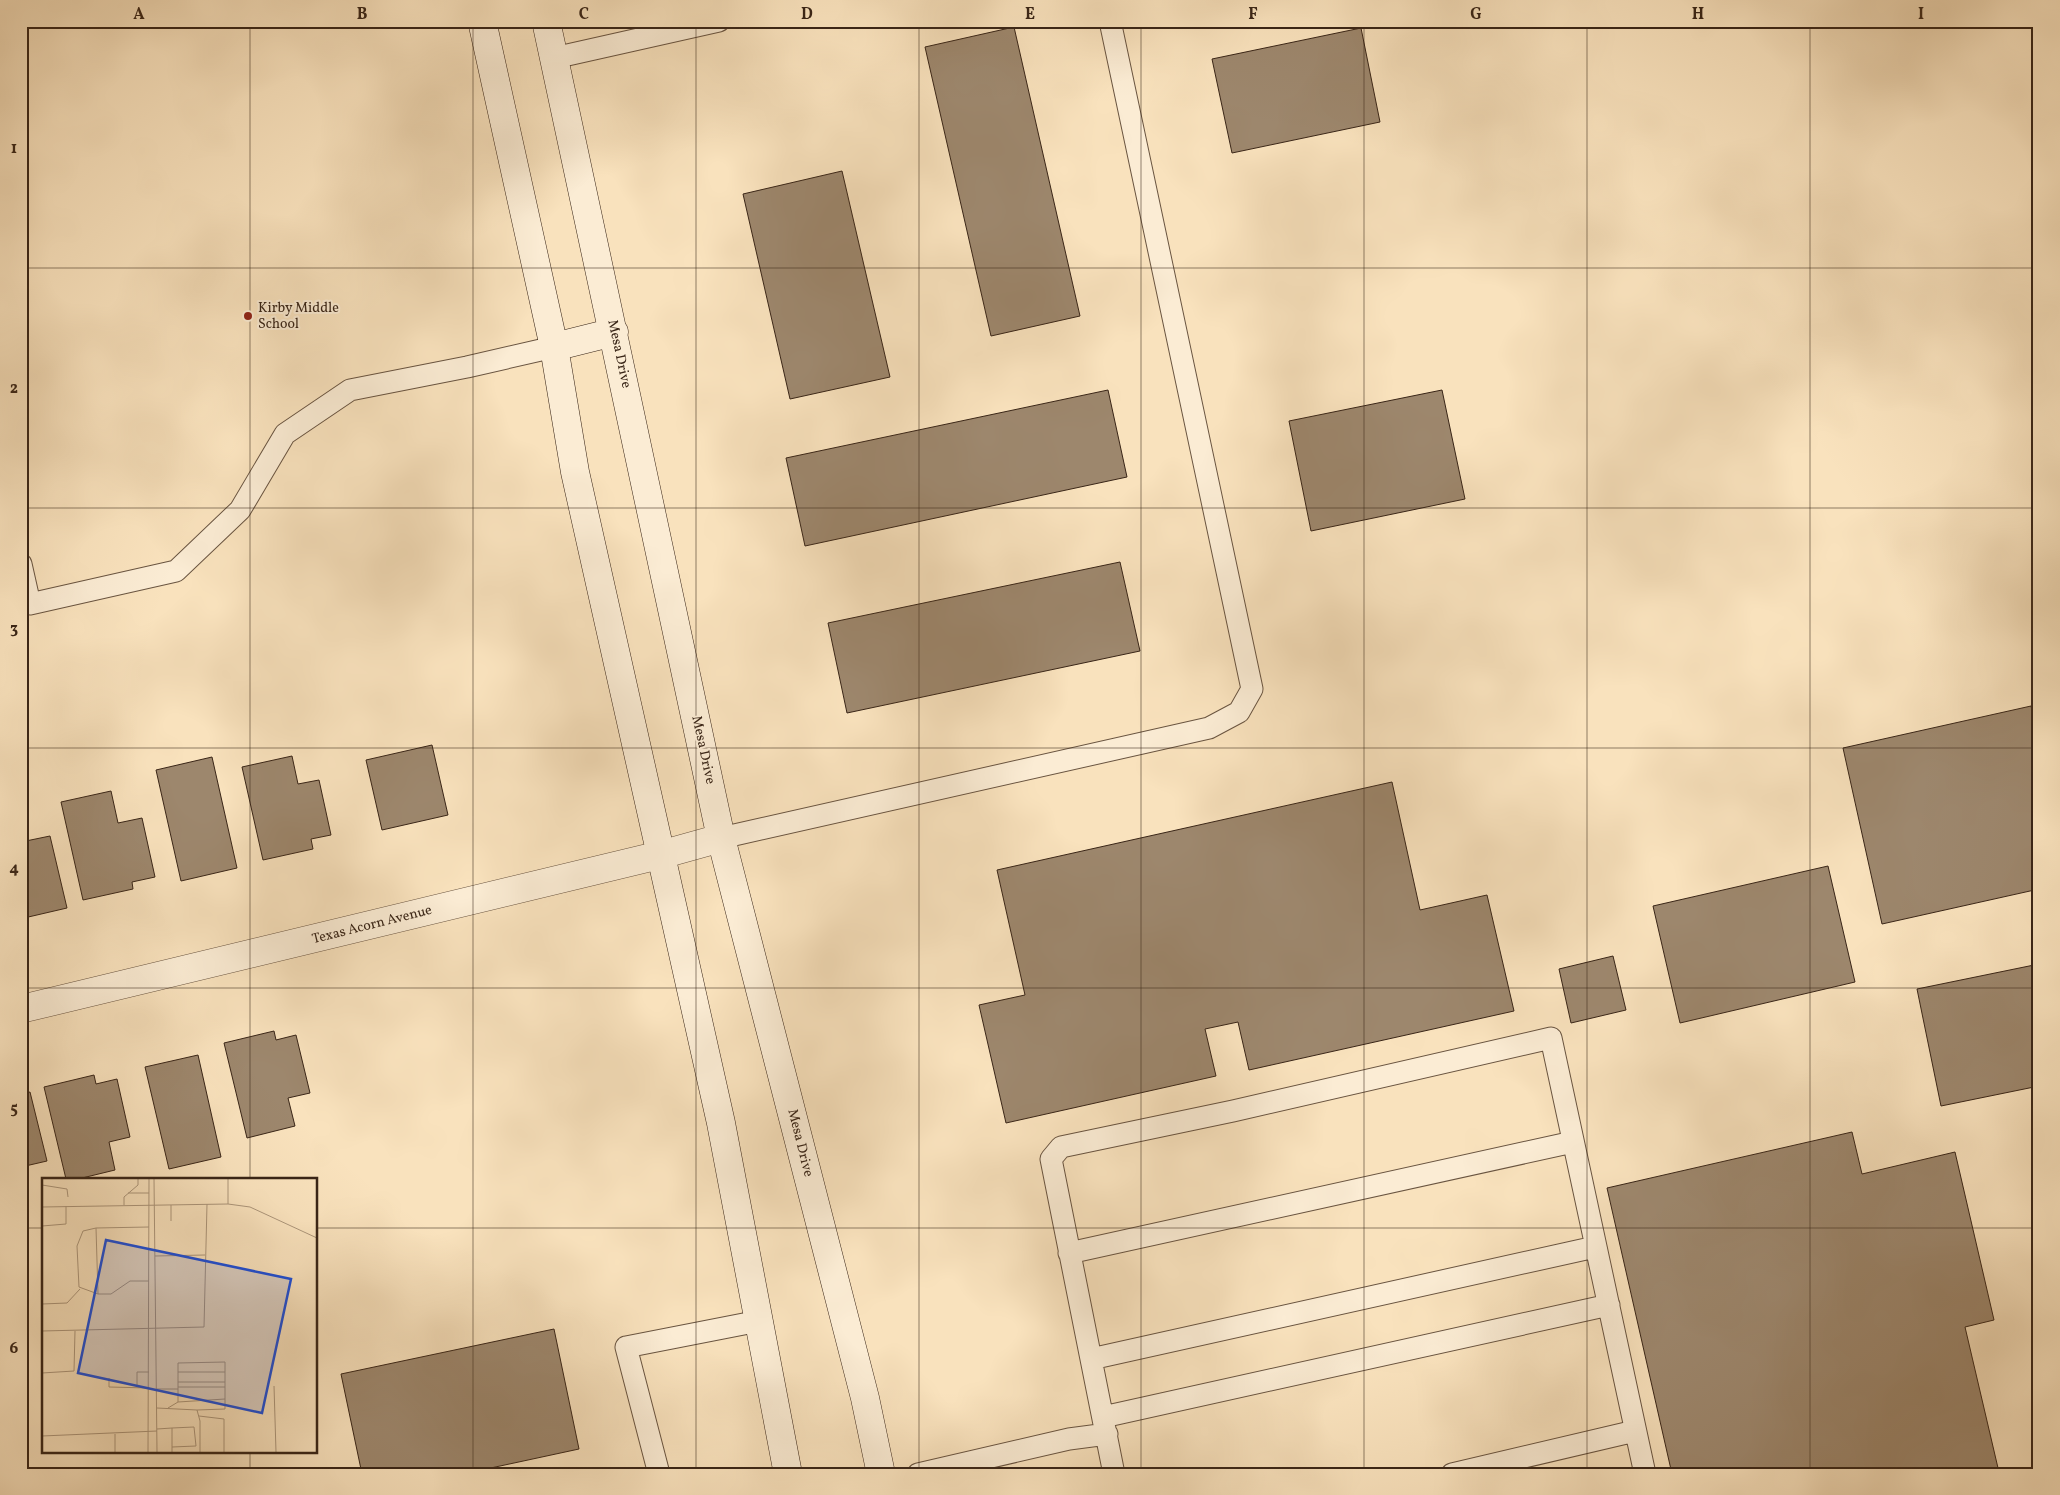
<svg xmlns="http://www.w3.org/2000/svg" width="2060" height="1495" viewBox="0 0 2060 1495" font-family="Vollkorn,serif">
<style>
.building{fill:#9d876d;stroke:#392517}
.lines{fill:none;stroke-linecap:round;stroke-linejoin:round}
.service-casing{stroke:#695440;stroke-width:23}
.minor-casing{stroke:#695440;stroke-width:29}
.secondary-casing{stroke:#392517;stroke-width:29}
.service{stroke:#fbecd4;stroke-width:21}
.minor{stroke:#fbecd4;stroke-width:28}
.secondary{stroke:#fbecd4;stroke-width:28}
.grid{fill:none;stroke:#392517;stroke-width:1;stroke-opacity:0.55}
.poi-dot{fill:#8f2418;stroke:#fbecd4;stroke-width:2}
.labels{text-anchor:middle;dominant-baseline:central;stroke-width:4;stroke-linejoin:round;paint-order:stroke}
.poi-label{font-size:14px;fill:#392517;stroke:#fbecd4;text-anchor:start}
.street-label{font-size:14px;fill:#392517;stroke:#fbecd4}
.inset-road{fill:none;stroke:#ac967b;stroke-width:1}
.view{fill:#1d4ed8;fill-opacity:0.15;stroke:#1d4ed8;stroke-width:2.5}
.inset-edge{fill:none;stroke:#392517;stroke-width:2.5}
.neatline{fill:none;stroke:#392517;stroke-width:2}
.grid-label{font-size:16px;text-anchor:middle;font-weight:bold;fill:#392517}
</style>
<rect width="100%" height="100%" fill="#f9e2bd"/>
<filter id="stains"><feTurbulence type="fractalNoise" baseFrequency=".004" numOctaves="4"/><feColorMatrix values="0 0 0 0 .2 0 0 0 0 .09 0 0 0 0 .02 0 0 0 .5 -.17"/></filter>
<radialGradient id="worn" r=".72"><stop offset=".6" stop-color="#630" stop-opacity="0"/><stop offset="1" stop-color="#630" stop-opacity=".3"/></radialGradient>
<path class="building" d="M 1014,27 L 1080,316 L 991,336 L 925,47 Z
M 1361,28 L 1380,122 L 1232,153 L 1212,59 Z
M 842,171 L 890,377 L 790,399 L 743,194 Z
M 1108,390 L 1127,477 L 805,546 L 786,458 Z
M 1442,390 L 1465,499 L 1311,531 L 1289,421 Z
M 1120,562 L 1140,651 L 847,713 L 828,623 Z
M 2031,706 L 2039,742 L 2039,889 L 1882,924 L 1843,748 Z
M 432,745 L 448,815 L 382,830 L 366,760 Z
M 292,756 L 298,784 L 319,780 L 331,835 L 311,839 L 313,849 L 263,860 L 242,767 Z
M 212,757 L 237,868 L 181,881 L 156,770 Z
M 1392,782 L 1420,910 L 1487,895 L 1514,1011 L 1249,1070 L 1238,1022 L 1205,1029 L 1216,1076 L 1006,1123 L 979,1005 L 1025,995 L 997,870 Z
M 111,791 L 118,823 L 142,818 L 155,877 L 132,882 L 133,889 L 83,900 L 61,802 Z
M 50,836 L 67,908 L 24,918 L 21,906 L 21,842 Z
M 1828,866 L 1855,982 L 1680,1023 L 1653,906 Z
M 1613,956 L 1626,1010 L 1571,1023 L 1559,969 Z
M 2039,964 L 2039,1086 L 1941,1106 L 1917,989 Z
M 274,1031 L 276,1040 L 296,1035 L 310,1093 L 288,1098 L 295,1126 L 247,1138 L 224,1043 Z
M 198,1055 L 221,1157 L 169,1169 L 145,1067 Z
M 94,1075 L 96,1084 L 117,1079 L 130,1137 L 109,1142 L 115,1170 L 78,1179 L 66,1179 L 44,1087 Z
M 30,1092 L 47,1161 L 21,1167 L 21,1094 Z
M 1852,1132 L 1862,1174 L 1955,1152 L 1994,1320 L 1965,1327 L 1998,1468 L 1997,1474 L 1672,1474 L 1607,1188 Z
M 554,1329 L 579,1449 L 463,1474 L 362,1474 L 341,1374 Z"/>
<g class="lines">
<g class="service-casing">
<path id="service" d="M 554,58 L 719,21
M 21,564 L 30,604 L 176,571 L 240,510 L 285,434 L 350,390 L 467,367 L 554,347
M 721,838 L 1209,728 L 1239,712 L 1252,689 L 1110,21
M 1069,1253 L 1573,1142
M 1091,1359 L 1595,1247
M 1103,1417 L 1609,1305
M 659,1474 L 626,1347 L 759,1321
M 918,1474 L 1069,1439 L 1107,1434
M 1114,1474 L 1051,1159 L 1061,1147 L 1233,1111 L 1551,1038 L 1645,1474
M 1452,1474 L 1635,1431"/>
</g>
<g class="minor-casing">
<path id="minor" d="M 21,1009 L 660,855 L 721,838"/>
</g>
<g class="secondary-casing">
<path id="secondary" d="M 482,21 L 554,347 L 575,472 L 721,1123 L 788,1474
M 546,21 L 721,838 L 865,1398 L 881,1474
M 554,347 L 614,332"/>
</g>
<use href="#service" class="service"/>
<use href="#minor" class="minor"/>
<use href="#secondary" class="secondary"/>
</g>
<path class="grid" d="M 250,21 L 250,1179M 473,21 L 473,1474M 696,21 L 696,1474M 919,21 L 919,1474M 1141,21 L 1141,1474M 1364,21 L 1364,1474M 1587,21 L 1587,1474M 1810,21 L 1810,1474M 21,268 L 2039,268M 21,508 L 2039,508M 21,748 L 2039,748M 21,988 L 2039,988M 21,1228 L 44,1228M 316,1228 L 2039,1228M 250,1451 L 250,1474"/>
<circle class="poi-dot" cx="248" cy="316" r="5"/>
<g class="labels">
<g class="poi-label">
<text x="258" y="308">Kirby Middle<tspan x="258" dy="16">School</tspan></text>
</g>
<g class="street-label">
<text transform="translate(619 354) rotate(78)">Mesa Drive</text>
<text transform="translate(703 750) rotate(78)">Mesa Drive</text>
<text transform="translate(372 925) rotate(-14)">Texas Acorn Avenue</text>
<text transform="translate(800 1143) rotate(76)">Mesa Drive</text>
</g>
</g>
<g transform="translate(42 1178)">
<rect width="275" height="275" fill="#f9e2bd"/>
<path class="inset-road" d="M 112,1 L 115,274M 186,1 L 186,26M 0,7 L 25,11 L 26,19M 86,15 L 107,15M 82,27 L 82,19 L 96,7 L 96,1M 129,27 L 129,43M 0,29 L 186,26 L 208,29 L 275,60M 0,48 L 24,46 L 24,28M 107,49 L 54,50 L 56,116 L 69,116 L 88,103 L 107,103M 54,50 L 41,53 L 35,68 L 37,109 L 56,116M 113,78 L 163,77M 0,126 L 25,125 L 38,111M 0,153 L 162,149 L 165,26M 136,194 L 183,194M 0,195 L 32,193 L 33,153M 67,200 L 67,209 L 107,210M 136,204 L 183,204M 95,208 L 95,194 L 107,194M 232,208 L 234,274M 136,209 L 183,209M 115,211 L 136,211M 136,224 L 183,221M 115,230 L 155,232 L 158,243 L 158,274M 126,230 L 136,224 L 136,185 L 183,184 L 183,231 L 155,232M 157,238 L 182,241 L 182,274M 115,251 L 130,250 L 130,274M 0,258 L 115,253M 130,269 L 154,268 L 152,249 L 130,250M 73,274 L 73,256M 106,274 L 107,1"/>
<path class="view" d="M 64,62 L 249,101 L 220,235 L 36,195 Z"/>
<rect width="275" height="275" class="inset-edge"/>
</g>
<rect width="2060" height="1495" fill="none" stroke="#f9e2bd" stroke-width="55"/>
<rect x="28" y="28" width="2004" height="1440" class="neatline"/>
<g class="grid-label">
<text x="139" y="19">A</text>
<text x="362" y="19">B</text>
<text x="584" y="19">C</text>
<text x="807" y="19">D</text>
<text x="1030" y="19">E</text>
<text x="1253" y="19">F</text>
<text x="1476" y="19">G</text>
<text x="1698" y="19">H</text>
<text x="1921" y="19">I</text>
<text x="14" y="153">1</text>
<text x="14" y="393">2</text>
<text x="14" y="633">3</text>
<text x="14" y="873">4</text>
<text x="14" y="1113">5</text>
<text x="14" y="1353">6</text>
</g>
<rect width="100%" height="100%" filter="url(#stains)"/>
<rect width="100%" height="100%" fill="url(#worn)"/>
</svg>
